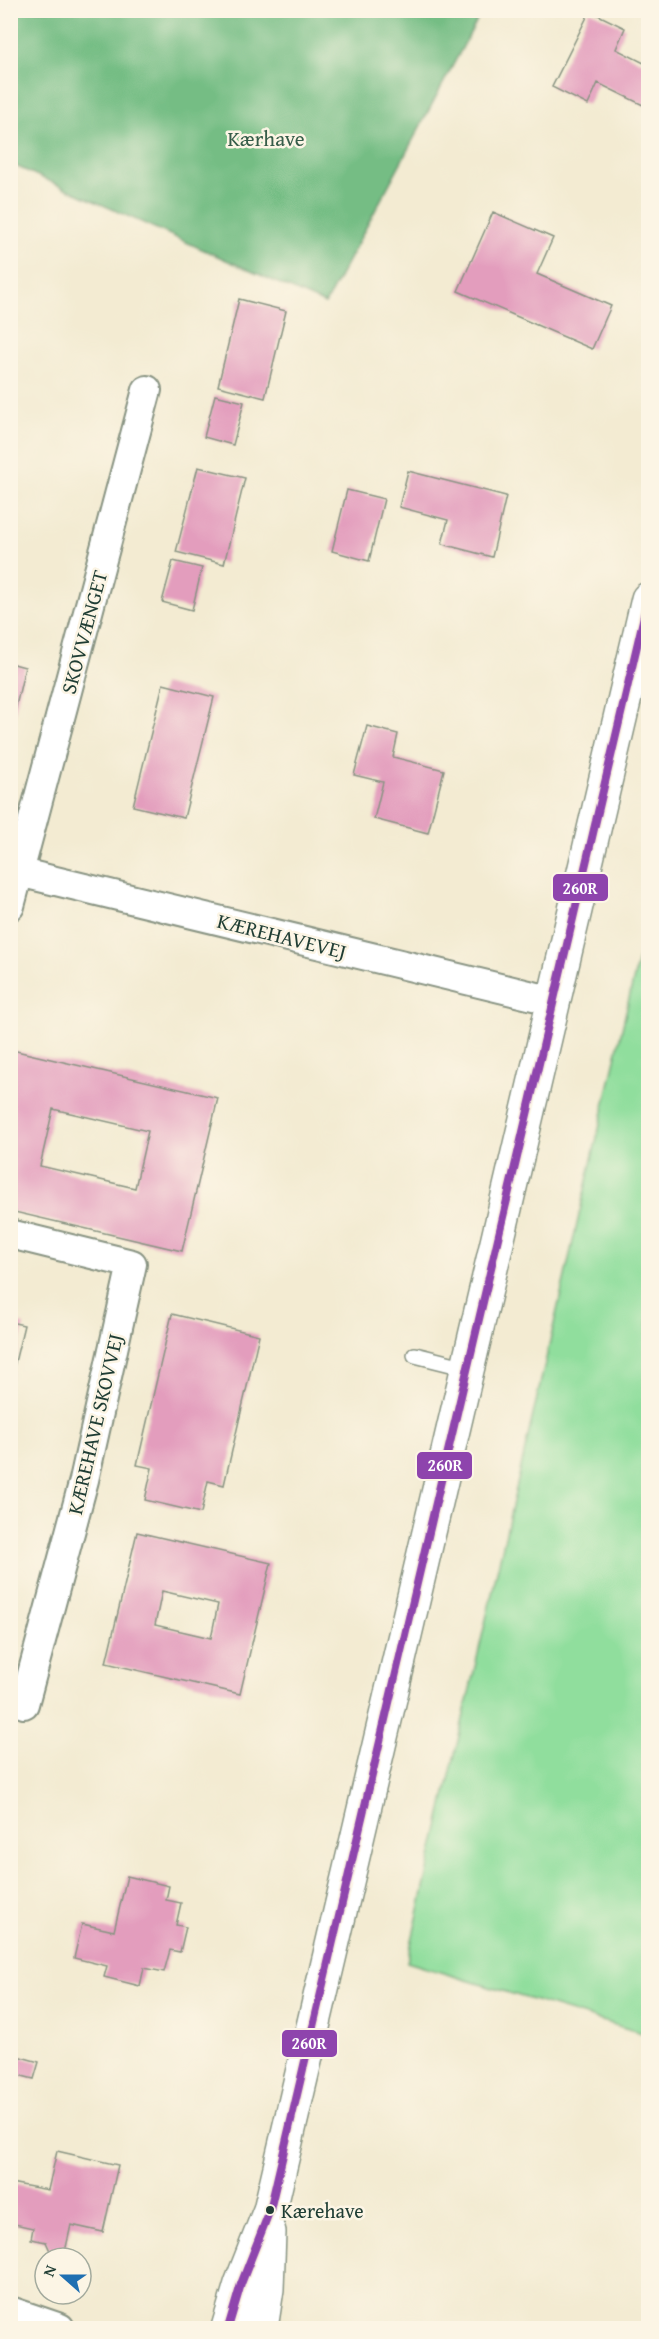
<svg xmlns="http://www.w3.org/2000/svg" width="659" height="2339" viewBox="0 0 659 2339" font-family="'Gentium Book Plus',serif">
<style>
.green{fill:#90de9d;stroke:#588e68;stroke-width:1.5}
.forest{fill:#74bd84;stroke:#4a7d5c;stroke-width:1.5}
.building{fill:#e39dbd;fill-rule:evenodd}
.lines{fill:none;stroke-linecap:round;stroke-linejoin:round}
.service-casing{stroke:#899483;stroke-width:18}
.minor-casing{stroke:#899483;stroke-width:32}
.secondary-casing{stroke:#899483;stroke-width:36}
.service{stroke:#fff;stroke-width:15}
.minor{stroke:#fff;stroke-width:28}
.secondary{stroke:#fff;stroke-width:33}
.bus-1-casing{stroke:#fcf5e5;stroke-width:12}
.bus-1{stroke:#8e44ad;stroke-width:8}
.bus-dot{fill:#1f3d34;stroke:#fcf5e5;stroke-width:2}
.labels{text-anchor:middle;dominant-baseline:central;stroke-width:5;stroke-linejoin:round;paint-order:stroke}
.bus-label{font-size:20px;fill:#1f3d34;stroke:#fcf5e5;text-anchor:start}
.park-label{font-size:21px;fill:#365d49;stroke:#fcf5e5}
.street-label{font-size:21px;fill:#1f3d34;stroke:#fcf5e5}
.line-badge{stroke:#fcf5e5;stroke-width:2}
.badge-label{font-size:16px;text-anchor:middle;font-weight:bold;fill:#fff}
</style>
<rect width="100%" height="100%" fill="#fcf5e5"/>
<filter id="ink" filterUnits="userSpaceOnUse"><feTurbulence type="fractalNoise" baseFrequency=".0167" numOctaves="2"/><feDisplacementMap in="SourceGraphic" scale="12" xChannelSelector="R" yChannelSelector="G"/><feConvolveMatrix kernelMatrix="1 2 1 2 8 2 1 2 1" color-interpolation-filters="sRGB"/></filter>
<filter id="wash" filterUnits="userSpaceOnUse"><feTurbulence type="fractalNoise" baseFrequency=".008" numOctaves="4" result="noise"/><feDisplacementMap in="SourceGraphic" scale="24" xChannelSelector="R" yChannelSelector="G"/><feGaussianBlur stdDeviation="1.35" result="paint"/><feColorMatrix in="noise" values="0 0 0 0 0 0 0 0 0 0 0 0 0 0 0 0 0 1.4 0 .05"/><feComposite in="paint" operator="in"/></filter>
<g filter="url(#wash)">
<rect width="100%" height="100%" fill="#f3ebd2"/>
<path class="green" d="M 648,916 L 648,2035 L 407,1962 Z"/>
<path class="forest" d="M 11,10 L 482,10 L 482,11 L 325,304 L 11,164 Z"/>
<g id="blocks">
<path class="building" d="M 590,11 L 625,28 L 616,49 L 648,65 L 648,100 L 645,106 L 598,83 L 588,105 L 552,87 Z
M 493,212 L 553,238 L 537,274 L 611,306 L 592,349 L 458,291 Z
M 239,299 L 286,311 L 265,398 L 218,386 Z
M 215,395 L 244,402 L 233,445 L 204,437 Z
M 198,467 L 245,478 L 224,564 L 176,552 Z
M 408,471 L 506,496 L 492,557 L 442,544 L 448,520 L 399,507 Z
M 347,490 L 384,499 L 369,561 L 332,551 Z
M 173,561 L 202,568 L 192,610 L 162,602 Z
M 10,663 L 25,667 L 14,715 L 10,714 Z
M 163,684 L 214,697 L 184,818 L 133,806 Z
M 367,726 L 398,734 L 393,757 L 444,770 L 428,833 L 374,819 L 383,782 L 354,775 Z
M 12,1050 L 218,1098 L 182,1251 L 10,1211 ZM 53,1109 L 148,1131 L 135,1188 L 40,1166 Z
M 172,1314 L 259,1335 L 224,1485 L 208,1481 L 201,1513 L 145,1500 L 152,1468 L 137,1465 Z
M 10,1322 L 24,1325 L 11,1379 L 10,1379 Z
M 137,1532 L 271,1563 L 240,1694 L 106,1663 ZM 162,1591 L 218,1604 L 211,1638 L 155,1625 Z
M 127,1876 L 169,1886 L 166,1900 L 181,1903 L 176,1925 L 186,1927 L 180,1952 L 170,1950 L 164,1972 L 144,1968 L 140,1986 L 104,1977 L 107,1966 L 74,1958 L 82,1924 L 114,1931 Z
M 10,2054 L 39,2062 L 34,2079 L 10,2073 Z
M 57,2151 L 118,2165 L 103,2232 L 71,2225 L 65,2252 L 59,2255 L 51,2253 L 46,2242 L 31,2239 L 33,2228 L 10,2223 L 10,2183 L 48,2190 Z"/>
</g>
</g>
<g filter="url(#ink)">
<use href="#blocks" fill-opacity="0" stroke="#899483" stroke-width="1.5"/>
<g class="lines">
<g class="service-casing">
<path id="service" d="M 415,1355 L 467,1368"/>
</g>
<g class="minor-casing">
<path id="minor" d="M 10,870 L 554,1001
M 10,906 L 147,390
M 10,1234 L 132,1264 L 84,1480 L 24,1704
M 10,2311 L 60,2328"/>
</g>
<g class="secondary-casing">
<path id="secondary" d="M 228,2328 L 241,2284 L 270,2210 L 648,599
M 261,2328 L 267,2289 L 269,2232"/>
</g>
<use href="#service" class="service"/>
<use href="#minor" class="minor"/>
<use href="#secondary" class="secondary"/>
<g class="bus-1-casing">
<path id="bus-1" d="M 228,2328 L 241,2284 L 270,2210 L 648,599"/>
</g>
<use href="#bus-1" class="bus-1"/>
</g>
</g>
<circle class="bus-dot" cx="270" cy="2210" r="5"/>
<g class="labels">
<g class="bus-label">
<text x="281" y="2210">Kærehave</text>
</g>
<g class="park-label">
<text x="266" y="138">Kærhave</text>
</g>
<g class="street-label">
<text transform="translate(84 632) rotate(-75)">SKOVVÆNGET</text>
<text transform="translate(282 936) rotate(14)">KÆREHAVEVEJ</text>
<text transform="translate(95 1424) rotate(-77)">KÆREHAVE SKOVVEJ</text>
</g>
</g>
<g class="line-badge">
<rect x="552" y="873" width="57" height="29" rx="6" fill="#8e44ad"/>
<rect x="416" y="1451" width="57" height="29" rx="6" fill="#8e44ad"/>
<rect x="281" y="2029" width="57" height="29" rx="6" fill="#8e44ad"/>
</g>
<g class="badge-label">
<text x="580" y="894">260R</text>
<text x="445" y="1471">260R</text>
<text x="309" y="2049">260R</text>
</g>
<rect width="659" height="2339" fill="none" stroke="#fcf5e5" stroke-width="36"/>
<g transform="translate(63 2276) rotate(291)"><circle r="28" fill="#fcf5e5" stroke="#a4ab9e" stroke-width="1.5"/>
<path d="M0-4.5L10 22L0 15L-10 22Z" fill="#1f6fb2"/>
<text y="-9" font-size="16" font-weight="bold" text-anchor="middle" fill="#1f3d34">N</text>
</g>
</svg>
